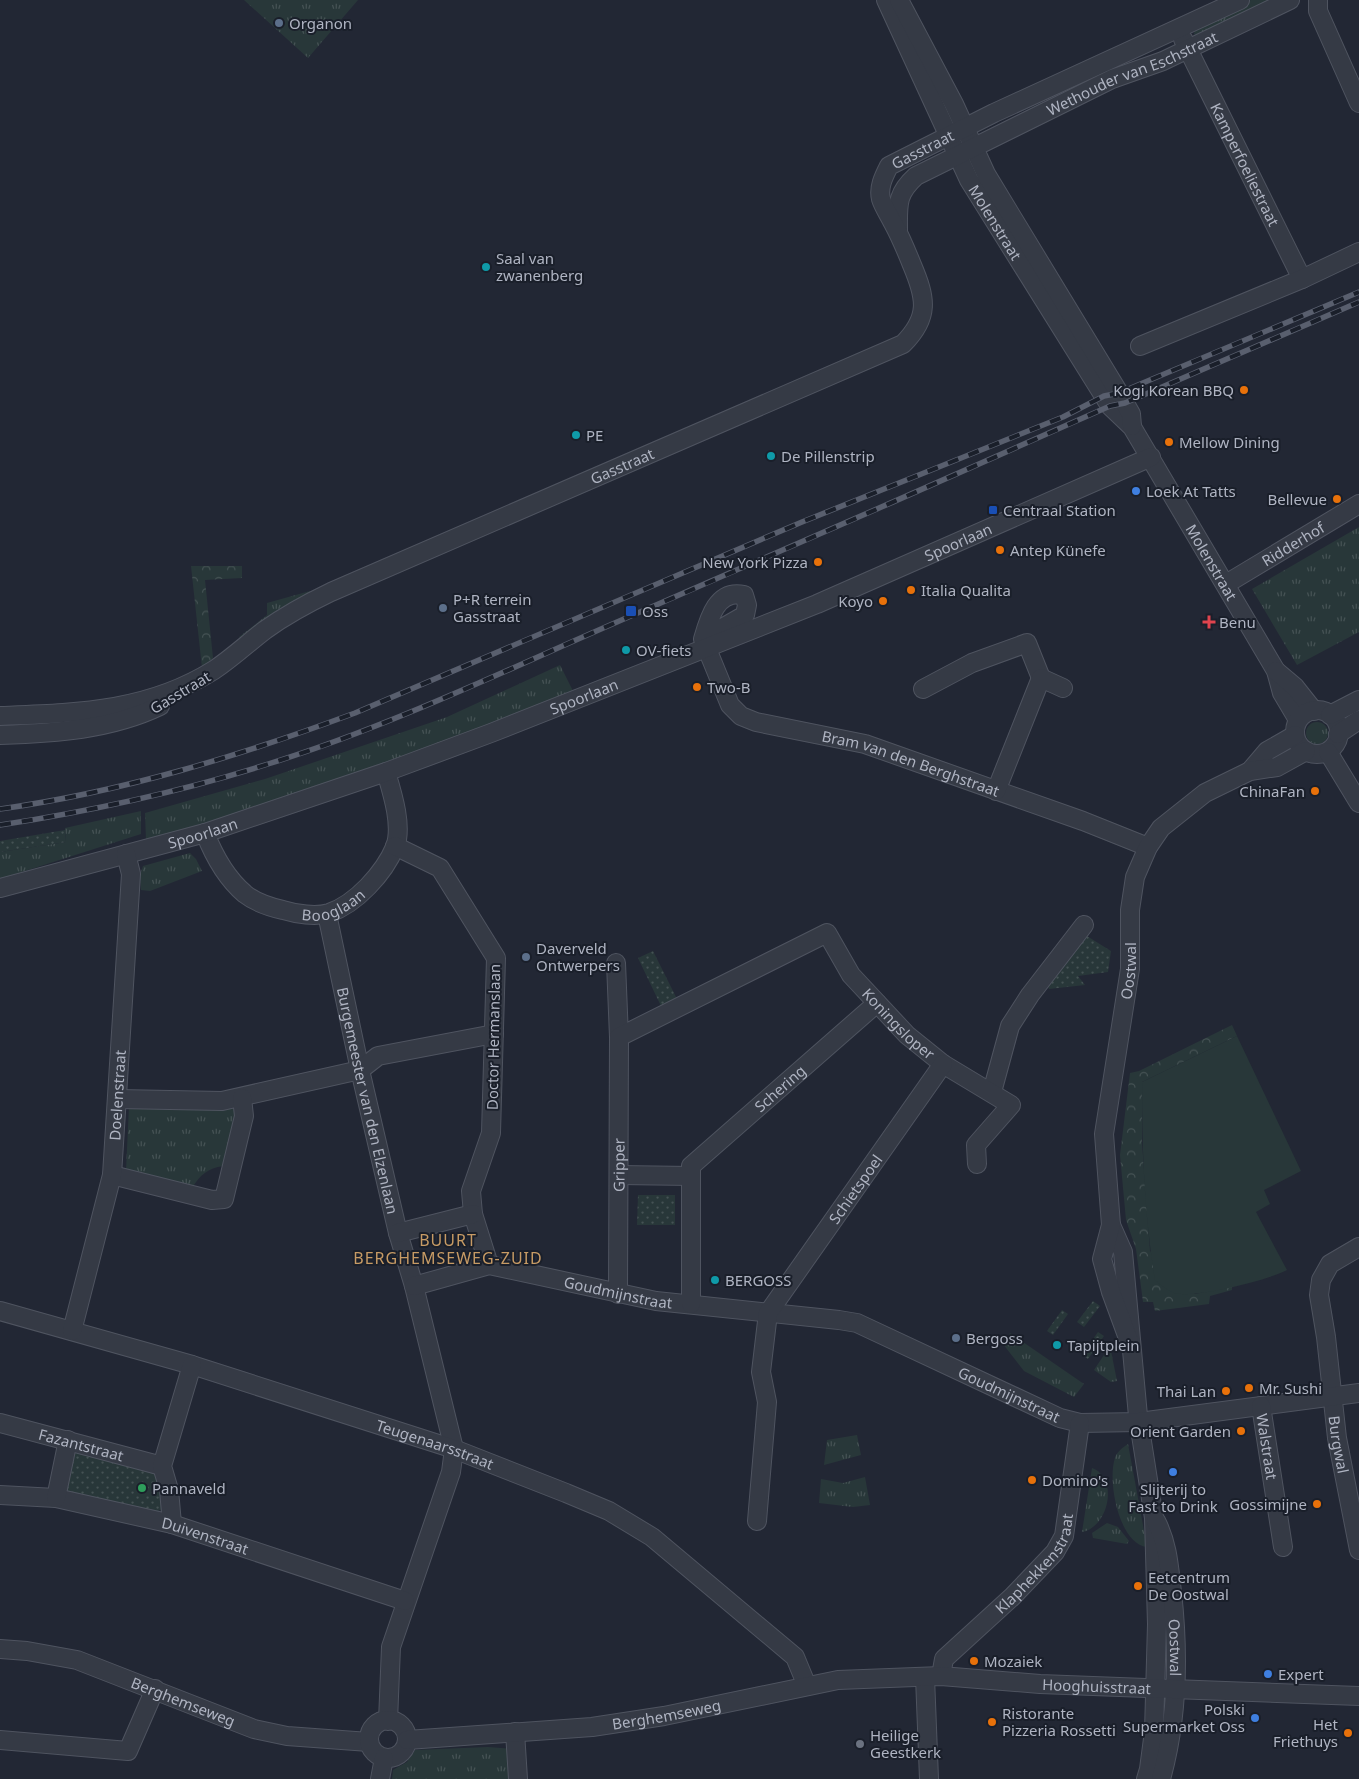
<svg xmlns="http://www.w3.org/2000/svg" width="1359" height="1779" viewBox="0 0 1359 1779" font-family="'Noto Sans',sans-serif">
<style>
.grass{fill:url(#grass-tufts)}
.forest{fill:url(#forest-crowns)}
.park{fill:url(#park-dots)}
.pitch{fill:#283739}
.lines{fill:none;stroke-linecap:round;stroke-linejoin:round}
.minor-casing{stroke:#4f5460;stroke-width:20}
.minor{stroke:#353a45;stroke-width:18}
.rail-casing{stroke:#595f6e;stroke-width:5.5}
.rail{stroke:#1a1f2a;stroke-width:4;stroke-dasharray:11;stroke-linecap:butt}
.service-dot{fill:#5c6f8a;stroke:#1a1f2a;stroke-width:2}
.culture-dot{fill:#0f9aa8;stroke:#1a1f2a;stroke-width:2}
.food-dot{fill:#e8710a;stroke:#1a1f2a;stroke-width:2}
.shop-dot{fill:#3f7fe0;stroke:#1a1f2a;stroke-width:2}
.transit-dot{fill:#1a4fb4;stroke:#1a1f2a;stroke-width:2}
.health-dot{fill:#e0444e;stroke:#1a1f2a;stroke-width:2}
.leisure-dot{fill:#2e9e5b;stroke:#1a1f2a;stroke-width:2}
.worship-dot{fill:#6b7280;stroke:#1a1f2a;stroke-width:2}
.labels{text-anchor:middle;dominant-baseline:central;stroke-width:4;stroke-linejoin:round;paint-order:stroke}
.poi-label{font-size:15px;fill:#afb4c2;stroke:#1a1f2a;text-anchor:start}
.street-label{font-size:15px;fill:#afb4c2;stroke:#1a1f2a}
.neighbourhood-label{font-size:16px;letter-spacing:1px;fill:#c79b65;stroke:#1a1f2a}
</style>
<defs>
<pattern id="grass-tufts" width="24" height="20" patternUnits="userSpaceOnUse" patternTransform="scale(1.25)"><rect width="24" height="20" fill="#283739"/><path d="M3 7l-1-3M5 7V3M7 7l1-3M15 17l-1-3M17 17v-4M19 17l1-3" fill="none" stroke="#455254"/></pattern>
<pattern id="forest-crowns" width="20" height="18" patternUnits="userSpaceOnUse" patternTransform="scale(1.25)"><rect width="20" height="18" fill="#283739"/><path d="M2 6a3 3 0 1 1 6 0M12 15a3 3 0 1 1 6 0" fill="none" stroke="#455254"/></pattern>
<pattern id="park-dots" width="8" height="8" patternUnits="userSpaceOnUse" patternTransform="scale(1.25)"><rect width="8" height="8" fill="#283739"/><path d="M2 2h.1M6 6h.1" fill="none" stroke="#455254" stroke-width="1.8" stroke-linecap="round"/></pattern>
</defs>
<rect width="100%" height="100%" fill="#222734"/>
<path class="grass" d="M 244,0 L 358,0 L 308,58 Z
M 1251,0 L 1282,0 L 1201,38 L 1194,34 L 1195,28 Z
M 1359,527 L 1359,632 L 1297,665 L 1252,589 Z
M 310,591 L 311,593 L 242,640 L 239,637 L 267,615 L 267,603 Z
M 560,665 L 575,695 L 247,813 L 146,840 L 145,813 L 265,779 L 447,717 Z
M1306 733a11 11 0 1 1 22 0a11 11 0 1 1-22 0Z
M 141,811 L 141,834 L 0,879 L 0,852 L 66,842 L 65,828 Z
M 190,853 L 196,859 L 202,871 L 150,891 L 141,890 L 140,875 L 143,866 Z
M 129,1106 L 230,1106 L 237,1113 L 223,1166 C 208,1168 200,1175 192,1188 L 126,1171 Z
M 1010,1333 L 1084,1384 L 1074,1397 L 1024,1371 L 1003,1344 Z
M 1110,1346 L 1117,1381 L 1111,1382 L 1094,1370 Z
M 857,1435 L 861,1455 L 824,1465 L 827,1440 Z
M 1128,1444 L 1147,1547 C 1119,1544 1107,1481 1115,1458 C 1117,1452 1122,1448 1128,1444 Z
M 1092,1468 C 1119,1478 1109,1527 1082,1532 Z
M 865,1477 L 870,1505 L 853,1507 L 819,1503 L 821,1479 L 843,1483 Z
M 1107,1523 L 1118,1527 L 1129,1541 L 1127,1544 L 1093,1538 L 1092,1533 Z
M 488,1747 L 513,1749 L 515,1779 L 392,1779 L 393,1770 L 407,1762 L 415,1750 Z"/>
<path class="forest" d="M 191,566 L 242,566 L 242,578 L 205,580 L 213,658 L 202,668 Z
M 1232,1025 L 1237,1036 L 1142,1082 L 1142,1143 L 1150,1251 L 1195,1294 L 1232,1286 L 1232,1290 L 1210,1296 L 1209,1304 L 1155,1311 L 1153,1302 L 1143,1302 L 1136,1249 L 1126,1220 L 1120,1155 L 1130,1073 L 1139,1071 Z"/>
<path class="park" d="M 65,830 L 66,842 L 0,852 L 0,841 Z
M 1082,933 L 1111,951 L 1108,972 L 1078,976 L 1085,985 L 1049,989 L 1047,978 Z
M 653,951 L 677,999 L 661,1006 L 638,958 Z
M 638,1195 L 675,1195 L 675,1225 L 637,1225 Z
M 1093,1301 L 1100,1306 L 1084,1327 L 1077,1322 Z
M 1062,1310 L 1068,1314 L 1053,1335 L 1047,1331 Z
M 1098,1332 L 1104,1336 L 1088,1359 L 1082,1355 Z
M 72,1450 L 150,1468 L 160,1480 L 162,1509 L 156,1512 L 65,1491 Z"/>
<path class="pitch" d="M 1237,1036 L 1301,1171 L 1264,1190 L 1270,1204 L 1256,1212 L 1287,1270 C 1269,1280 1193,1299 1174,1293 C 1167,1290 1160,1285 1155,1280 C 1144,1214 1142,1148 1142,1082 Z"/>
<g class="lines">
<g class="minor-casing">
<g id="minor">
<path id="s1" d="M 886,0 L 969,180 L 1110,406 L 1132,427 L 1276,671 L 1282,693 L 1298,720"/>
<path d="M 899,0 L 954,104 L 986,174 L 1119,393 L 1131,414 L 1132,426"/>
<path d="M 1318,0 L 1318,11 L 1359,103"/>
<path id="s2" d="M 1183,39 L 1302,279"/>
<path id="s3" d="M 898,230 C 898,205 896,194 916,176 L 1112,79 L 1163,61 L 1290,0"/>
<path d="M 1140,346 L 1302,279 L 1359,252"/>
<path id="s4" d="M 1226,584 L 1359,504"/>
<path id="s5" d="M 703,639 C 709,618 717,589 744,595 L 747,605 L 745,615 L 703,639 L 730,705 L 741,716 L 756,722 L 865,744 L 1083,821 L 1148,847"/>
<path d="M 1276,671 L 1295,687 L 1314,711"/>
<path d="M 923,689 L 972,663 L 1027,643 L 1041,678"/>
<circle cx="1317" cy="732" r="22"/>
<path d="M 1330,715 L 1359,700"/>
<path id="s6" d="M 0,716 C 76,713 147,712 214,670 C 232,658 248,643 265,630 C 286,615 308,603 331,592 L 903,344 C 930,317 926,298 912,265 C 906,250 900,236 893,223 C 889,215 883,206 881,199 C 878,187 884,176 889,166 L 994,113 L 1240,0"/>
<path d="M 1338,734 L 1359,720"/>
<path d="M 0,735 C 55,733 110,730 160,706"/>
<path d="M 1328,752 L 1359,803"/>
<path d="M 1250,771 L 1267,751 L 1295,735"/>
<path d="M 996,791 L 1041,678 L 1063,688"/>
<path id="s7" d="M 205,833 C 214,856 226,878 245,894 C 255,902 270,907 283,910 C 296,914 316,917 329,913 C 356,904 384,873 395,847 C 403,826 392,792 386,772"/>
<path d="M 395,846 L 440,868 L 496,958 L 491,1133 L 471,1191 L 473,1214 L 489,1265"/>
<path id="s8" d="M 0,888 L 205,833 L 386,772 L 491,733 L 817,604 L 1151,457"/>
<path id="s9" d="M 327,914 L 360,1070 L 398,1233 L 414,1286 L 454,1449 L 451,1472 L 391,1647 L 388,1721"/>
<path d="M 616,963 L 619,1037"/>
<path d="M 992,1092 L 1010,1026 L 1030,995 L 1084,925"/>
<path d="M 118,1099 L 222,1101 L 360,1070 L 378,1056 L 494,1034"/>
<path d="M 112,1175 L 212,1200 L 224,1199 L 244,1116 L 242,1098"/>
<path d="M 619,1175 L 691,1176"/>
<path d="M 1111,1225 L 1123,1252 L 1138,1416 L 1154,1518 L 1157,1624 L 1154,1731 L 1149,1769 L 1146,1779"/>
<path d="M 398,1233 L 473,1214"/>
<path id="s10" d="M 1359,1247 L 1330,1264 L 1321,1280 L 1319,1295 L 1326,1337 L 1337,1438 L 1359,1550"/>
<path id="s11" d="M 414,1286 L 489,1265 L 656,1301 L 839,1320 L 857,1323 L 1060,1418 L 1080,1423 L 1139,1422 L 1359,1393"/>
<path id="s12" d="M 618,1294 L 619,1037 L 827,933 L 851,975 L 907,1035 L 943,1064 L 1011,1105 L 976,1145 L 977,1164"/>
<path id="s13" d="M 691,1304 L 691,1166 L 877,1003"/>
<path id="s14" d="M 0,1311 L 192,1365 L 454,1449 L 566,1493 L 609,1511 L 652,1537 L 795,1657 L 807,1686"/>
<path id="s15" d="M 72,1331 L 112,1175 L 131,874 L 126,854"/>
<path id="s16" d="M 1129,1341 L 1111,1292 L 1102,1259 L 1111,1225 L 1104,1134 L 1130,969 L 1130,910 L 1135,877 L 1148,847 L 1161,828 L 1205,793 L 1250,771 L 1277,767 L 1306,751"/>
<path id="s17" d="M 1261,1406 L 1283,1547"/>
<path id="s18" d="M 0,1423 L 162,1466"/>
<path id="s19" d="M 0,1495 L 56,1498 L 172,1524 L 405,1601"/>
<path d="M 56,1498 L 68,1440"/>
<path id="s20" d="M 757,1521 L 767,1402 L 761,1372 L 768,1313 L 943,1064"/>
<path id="s21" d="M 1156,1521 C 1168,1544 1169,1567 1172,1592 C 1179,1655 1178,1718 1161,1779"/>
<path d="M 172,1524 L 169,1490 L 162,1466 L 192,1365"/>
<path id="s22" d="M 0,1649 L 27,1651 L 77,1660 L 254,1729 L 287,1736 L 369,1742"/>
<path id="s23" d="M 941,1676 L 944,1659 L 1012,1597 L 1055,1552 L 1064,1536 L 1080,1423"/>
<path d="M 925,1677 L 929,1779"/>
<circle cx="388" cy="1739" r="19"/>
<path d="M 515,1732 L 518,1779"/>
<path d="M 0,1740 L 128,1751 L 155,1689"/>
<path id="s24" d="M 407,1740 L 592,1727 L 664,1716 L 838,1680 L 941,1676 L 1040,1684 L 1359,1696"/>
<path d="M 380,1779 L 384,1758"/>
</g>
</g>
<use href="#minor" class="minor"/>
<g class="rail-casing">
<path id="rail" d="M 0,809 C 122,792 239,756 355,713 L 802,522 L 1063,417 L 1104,396 L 1119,393 L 1359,292
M 0,825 C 91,811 180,792 268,764 C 388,727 502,672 617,622 C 782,551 946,479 1110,406 L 1125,403 L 1359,302"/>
</g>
<use href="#rail" class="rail"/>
</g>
<g class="service-dot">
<circle cx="279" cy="23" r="5"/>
<circle cx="443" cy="608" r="5"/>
<circle cx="526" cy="957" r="5"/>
<circle cx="956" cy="1338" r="5"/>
</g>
<g class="culture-dot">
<circle cx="486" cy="267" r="5"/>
<circle cx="576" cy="435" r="5"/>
<circle cx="771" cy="456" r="5"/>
<circle cx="626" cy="650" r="5"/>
<circle cx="715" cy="1280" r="5"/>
<circle cx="1057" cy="1345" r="5"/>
</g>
<g class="food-dot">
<circle cx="1244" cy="390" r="5"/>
<circle cx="1169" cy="442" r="5"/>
<circle cx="1337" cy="499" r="5"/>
<circle cx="1000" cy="550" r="5"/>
<circle cx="818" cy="562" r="5"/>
<circle cx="911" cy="590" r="5"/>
<circle cx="883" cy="601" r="5"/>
<circle cx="697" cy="687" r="5"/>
<circle cx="1315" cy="791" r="5"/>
<circle cx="1249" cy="1388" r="5"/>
<circle cx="1226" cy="1391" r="5"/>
<circle cx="1241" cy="1431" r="5"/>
<circle cx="1032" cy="1480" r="5"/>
<circle cx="1317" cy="1504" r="5"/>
<circle cx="1138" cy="1586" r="5"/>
<circle cx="974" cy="1661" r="5"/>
<circle cx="992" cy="1722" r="5"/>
<circle cx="1348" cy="1733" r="5"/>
</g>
<g class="shop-dot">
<circle cx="1136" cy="491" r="5"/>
<circle cx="1173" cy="1472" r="5"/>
<circle cx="1268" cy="1674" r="5"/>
<circle cx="1255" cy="1718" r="5"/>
</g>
<g class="transit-dot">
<rect x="988" y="505" width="10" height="10" rx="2.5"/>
<rect x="625" y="605" width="12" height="12" rx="2.5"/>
</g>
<path class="health-dot" d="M1206.5 614.5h5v5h5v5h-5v5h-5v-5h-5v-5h5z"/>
<circle class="leisure-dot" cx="142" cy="1488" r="5"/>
<circle class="worship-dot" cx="860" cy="1744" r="5"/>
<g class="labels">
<g class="poi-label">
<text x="289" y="23">Organon</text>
<text x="496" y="258">Saal van<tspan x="496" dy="17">zwanenberg</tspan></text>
<text x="1234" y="390" text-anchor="end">Kogi Korean BBQ</text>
<text x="586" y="435">PE</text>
<text x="1179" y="442">Mellow Dining</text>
<text x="781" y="456">De Pillenstrip</text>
<text x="1146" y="491">Loek At Tatts</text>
<text x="1327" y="499" text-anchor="end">Bellevue</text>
<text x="1003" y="510">Centraal Station</text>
<text x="1010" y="550">Antep Künefe</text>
<text x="808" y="562" text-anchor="end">New York Pizza</text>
<text x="921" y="590">Italia Qualita</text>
<text x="453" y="599">P+R terrein<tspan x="453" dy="17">Gasstraat</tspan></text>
<text x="873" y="601" text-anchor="end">Koyo</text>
<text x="642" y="611">Oss</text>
<text x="1219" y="622">Benu</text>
<text x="636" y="650">OV-fiets</text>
<text x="707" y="687">Two-B</text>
<text x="1305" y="791" text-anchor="end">ChinaFan</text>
<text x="536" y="948">Daverveld<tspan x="536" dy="17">Ontwerpers</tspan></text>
<text x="725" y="1280">BERGOSS</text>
<text x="966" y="1338">Bergoss</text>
<text x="1067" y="1345">Tapijtplein</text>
<text x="1259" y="1388">Mr. Sushi</text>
<text x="1216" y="1391" text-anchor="end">Thai Lan</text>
<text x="1231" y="1431" text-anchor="end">Orient Garden</text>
<text x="1042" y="1480">Domino's</text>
<text x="152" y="1488">Pannaveld</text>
<text x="1173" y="1489" text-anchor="middle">Slijterij to<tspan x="1173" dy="17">Fast to Drink</tspan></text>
<text x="1307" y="1504" text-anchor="end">Gossimijne</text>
<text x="1148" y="1577">Eetcentrum<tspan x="1148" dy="17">De Oostwal</tspan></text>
<text x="984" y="1661">Mozaiek</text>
<text x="1278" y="1674">Expert</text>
<text x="1245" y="1709" text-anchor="end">Polski<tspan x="1245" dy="17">Supermarket Oss</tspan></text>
<text x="1002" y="1713">Ristorante<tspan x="1002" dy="17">Pizzeria Rossetti</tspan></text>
<text x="1338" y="1724" text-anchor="end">Het<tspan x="1338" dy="17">Friethuys</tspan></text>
<text x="870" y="1735">Heilige<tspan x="870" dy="17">Geestkerk</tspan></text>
</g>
<g class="street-label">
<text stroke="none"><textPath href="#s3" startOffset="299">Wethouder van Eschstraat</textPath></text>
<text stroke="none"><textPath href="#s6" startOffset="1218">Gasstraat</textPath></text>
<text stroke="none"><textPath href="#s2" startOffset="140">Kamperfoeliestraat</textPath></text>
<text stroke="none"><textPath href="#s1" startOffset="248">Molenstraat</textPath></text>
<text stroke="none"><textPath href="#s6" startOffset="680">Gasstraat</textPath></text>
<text stroke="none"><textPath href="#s8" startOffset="1020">Spoorlaan</textPath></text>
<text stroke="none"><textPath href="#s4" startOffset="78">Ridderhof</textPath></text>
<text stroke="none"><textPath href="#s1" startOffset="652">Molenstraat</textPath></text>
<text transform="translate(180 692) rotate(-31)">Gasstraat</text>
<text stroke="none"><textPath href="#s8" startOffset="615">Spoorlaan</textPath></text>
<text stroke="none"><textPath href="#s5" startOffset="400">Bram van den Berghstraat</textPath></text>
<text stroke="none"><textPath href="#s8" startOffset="210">Spoorlaan</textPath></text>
<text stroke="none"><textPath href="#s7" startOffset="168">Booglaan</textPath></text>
<text stroke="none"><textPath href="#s16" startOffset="378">Oostwal</textPath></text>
<text stroke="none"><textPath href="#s12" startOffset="606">Koningsloper</textPath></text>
<text transform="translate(493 1037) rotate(-89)">Doctor Hermanslaan</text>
<text stroke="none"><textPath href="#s13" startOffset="256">Schering</textPath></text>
<text stroke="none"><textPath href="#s15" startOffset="241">Doelenstraat</textPath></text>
<text stroke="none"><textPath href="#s9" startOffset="191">Burgemeester van den Elzenlaan</textPath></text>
<text stroke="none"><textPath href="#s12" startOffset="129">Gripper</textPath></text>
<text stroke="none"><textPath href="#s20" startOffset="361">Schietspoel</textPath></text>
<text stroke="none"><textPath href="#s11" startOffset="210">Goudmijnstraat</textPath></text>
<text stroke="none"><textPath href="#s11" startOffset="619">Goudmijnstraat</textPath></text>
<text stroke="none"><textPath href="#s18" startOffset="84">Fazantstraat</textPath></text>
<text stroke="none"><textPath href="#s14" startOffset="455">Teugenaarsstraat</textPath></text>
<text stroke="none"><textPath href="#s10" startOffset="218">Burgwal</textPath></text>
<text stroke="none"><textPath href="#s17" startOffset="41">Walstraat</textPath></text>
<text stroke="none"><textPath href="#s19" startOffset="210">Duivenstraat</textPath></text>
<text stroke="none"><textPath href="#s23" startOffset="151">Klaphekkenstraat</textPath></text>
<text stroke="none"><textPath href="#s21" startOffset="129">Oostwal</textPath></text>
<text stroke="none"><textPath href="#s24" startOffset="695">Hooghuisstraat</textPath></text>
<text stroke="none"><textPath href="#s22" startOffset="192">Berghemseweg</textPath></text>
<text stroke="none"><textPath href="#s24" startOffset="261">Berghemseweg</textPath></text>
</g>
<g class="neighbourhood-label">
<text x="448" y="1240">BUURT<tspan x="448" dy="18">BERGHEMSEWEG-ZUID</tspan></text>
</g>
</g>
</svg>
